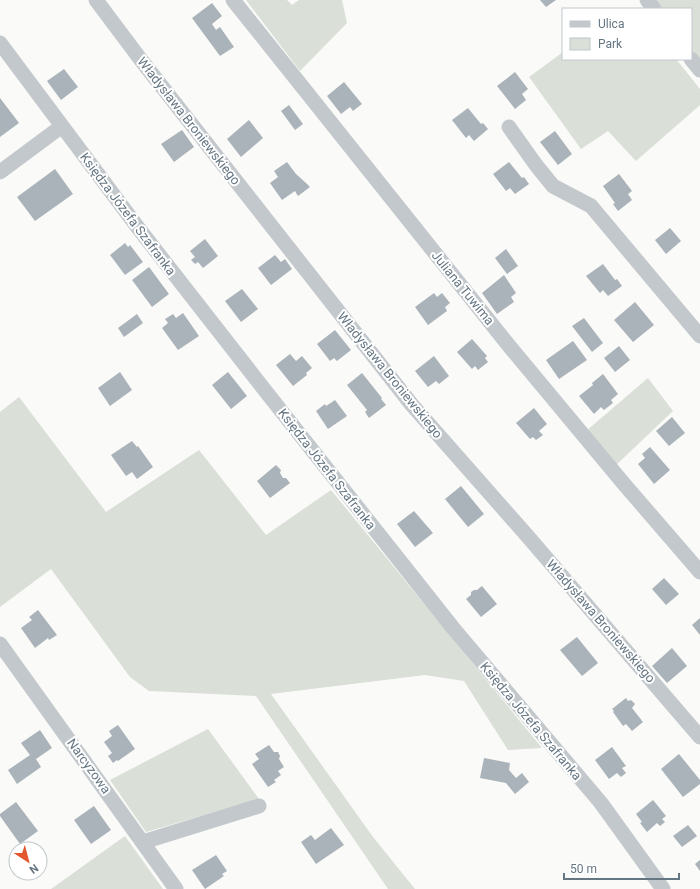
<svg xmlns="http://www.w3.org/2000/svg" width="700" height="889" viewBox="0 0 700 889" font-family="Roboto,sans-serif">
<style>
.green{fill:#dadfd7}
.building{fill:#aab3b9}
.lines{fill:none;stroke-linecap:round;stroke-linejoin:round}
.minor{stroke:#c3c8cc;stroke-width:15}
.labels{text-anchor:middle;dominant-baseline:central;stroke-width:4;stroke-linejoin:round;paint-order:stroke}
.street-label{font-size:13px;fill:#657683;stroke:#fff}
</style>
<rect width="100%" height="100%" fill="#fafaf8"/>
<path class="green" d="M 246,0 L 287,0 L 292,5 L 299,0 L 342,0 L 347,23 L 300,71 Z
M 647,0 L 700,0 L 700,70 L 691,59 L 691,9 L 654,9 Z
M 563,52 L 563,59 L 676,59 L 700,89 L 700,105 L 636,161 L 608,131 L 581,149 L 529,77 Z
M 648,378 L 673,411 L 615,466 L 586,431 Z
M 19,397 L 106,512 L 199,450 L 266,535 L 331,490 L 542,748 L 508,750 L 464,681 L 425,675 L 271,694 L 373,837 L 415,889 L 388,889 L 256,696 L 149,691 L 130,677 L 51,569 L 0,607 L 0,412 Z
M 208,729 L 259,799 L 146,832 L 110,780 Z
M 125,836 L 163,889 L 51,889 Z"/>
<path class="building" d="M 540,0 L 556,0 L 546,7 Z
M 212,3 L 222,16 L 212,24 L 216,30 L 220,27 L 234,47 L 220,56 L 192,18 Z
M 64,69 L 78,87 L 61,100 L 47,81 Z
M 515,72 L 528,89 L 522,94 L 526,100 L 515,109 L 497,86 Z
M 344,82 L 362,104 L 353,111 L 350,107 L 341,114 L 327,96 Z
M 0,98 L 19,123 L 0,137 Z
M 289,105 L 303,124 L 295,130 L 281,111 Z
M 468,108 L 481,124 L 483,123 L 488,129 L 474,141 L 469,135 L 466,138 L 452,120 Z
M 249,120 L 263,138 L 241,157 L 227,139 Z
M 182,130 L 194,147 L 174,162 L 161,144 Z
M 555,131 L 572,154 L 558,165 L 540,142 Z
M 287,162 L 296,174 L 306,183 L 310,187 L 298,196 L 295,191 L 282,200 L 270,183 L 278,177 L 274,171 Z
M 509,162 L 522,178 L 524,177 L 529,184 L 515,194 L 510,188 L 506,191 L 493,174 Z
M 55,169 L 73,194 L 35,221 L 17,197 Z
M 619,174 L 632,191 L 628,194 L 632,200 L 618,211 L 613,204 L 615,203 L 603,186 Z
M 670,228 L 681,241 L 666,254 L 655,240 Z
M 205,239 L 218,256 L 203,268 L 198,262 L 195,264 L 191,260 L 195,257 L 190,251 Z
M 125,243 L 128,247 L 130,245 L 143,262 L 125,275 L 110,255 Z
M 506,249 L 518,266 L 507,274 L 495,258 Z
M 275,255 L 281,262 L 285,259 L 292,269 L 271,285 L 258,268 Z
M 603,264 L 615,280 L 617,279 L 622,286 L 608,296 L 603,290 L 600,293 L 586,276 Z
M 149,267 L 169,294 L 152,307 L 132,280 Z
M 504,275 L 516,293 L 511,297 L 514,302 L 497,314 L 482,293 Z
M 242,289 L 258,309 L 241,322 L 225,301 Z
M 434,293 L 437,297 L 442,293 L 450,303 L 445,307 L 447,311 L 428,325 L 415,307 Z
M 635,302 L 654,325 L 633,342 L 614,320 Z
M 183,313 L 199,336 L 178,350 L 162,328 L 168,323 L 165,319 L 173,314 L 176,318 Z
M 137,314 L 143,323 L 124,337 L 118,328 Z
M 584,318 L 603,343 L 592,352 L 572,326 Z
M 335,330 L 351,350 L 337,361 L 334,358 L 330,361 L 317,344 Z
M 472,339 L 487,356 L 485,358 L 488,362 L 478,370 L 475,366 L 472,369 L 457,352 Z
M 573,341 L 587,360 L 559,379 L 546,360 Z
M 619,346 L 630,360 L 615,372 L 604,358 Z
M 290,354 L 296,361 L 302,356 L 312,368 L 306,373 L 307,375 L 293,386 L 276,365 Z
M 434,356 L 449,376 L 439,384 L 436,381 L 428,387 L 415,371 Z
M 120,372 L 132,390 L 110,406 L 98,388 Z
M 228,372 L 247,396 L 231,409 L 212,385 Z
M 362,373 L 382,398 L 381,399 L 386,405 L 369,418 L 365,412 L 367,410 L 347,385 Z
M 603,374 L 618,394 L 611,400 L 613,403 L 604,410 L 601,407 L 594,414 L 579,396 L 593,385 L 592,383 Z
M 335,400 L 347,416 L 328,429 L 316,411 L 325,404 L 326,406 Z
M 534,408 L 547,424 L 539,431 L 543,435 L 536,440 L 533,437 L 530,439 L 516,423 Z
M 672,417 L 685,433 L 669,446 L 656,431 Z
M 132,441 L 137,447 L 138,446 L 153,467 L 137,479 L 132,472 L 126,476 L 111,455 Z
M 650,447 L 670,470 L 654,484 L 638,464 L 645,458 L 642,454 Z
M 276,465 L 281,470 L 280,473 L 283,478 L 286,478 L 290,483 L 270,498 L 257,481 Z
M 461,486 L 484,514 L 468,527 L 445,499 Z
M 414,511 L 433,533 L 415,547 L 397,524 Z
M 664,578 L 679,594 L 666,605 L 652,589 Z
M 482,586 L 497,604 L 481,617 L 466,599 L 471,595 L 471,592 L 474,590 L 477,590 Z
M 38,610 L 57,635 L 49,640 L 48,638 L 35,648 L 21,628 L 32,620 L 29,617 Z
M 700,618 L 700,635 L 692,625 Z
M 577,637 L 598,663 L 582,676 L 560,650 Z
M 672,648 L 687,666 L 667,683 L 652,666 Z
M 626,698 L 628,701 L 631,700 L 635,704 L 632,708 L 643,722 L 632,731 L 626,724 L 623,726 L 613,712 L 614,711 L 612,709 Z
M 118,725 L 135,749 L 118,761 L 117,760 L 113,763 L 108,756 L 112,753 L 104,742 L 112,736 L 109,731 Z
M 40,730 L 52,748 L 36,759 L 41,767 L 17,784 L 8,770 L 30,755 L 21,743 Z
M 269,745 L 274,752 L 278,752 L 280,756 L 279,759 L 284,767 L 278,771 L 281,775 L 274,780 L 276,782 L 268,787 L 252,764 L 259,759 L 255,754 Z
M 612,747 L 626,766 L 622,768 L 626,773 L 621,777 L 617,773 L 609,779 L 595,760 Z
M 679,754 L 700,780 L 700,784 L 683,797 L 661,769 Z
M 484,758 L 510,763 L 509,770 L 516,778 L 522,773 L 529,782 L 515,794 L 506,783 L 480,778 Z
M 653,800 L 666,816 L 662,819 L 665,822 L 660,826 L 657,823 L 647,832 L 640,823 L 642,822 L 636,814 Z
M 16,802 L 38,831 L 20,844 L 0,816 L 0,814 Z
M 94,806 L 111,830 L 91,844 L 74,820 Z
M 688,825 L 697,836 L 682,847 L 673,836 Z
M 331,828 L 344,845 L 316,864 L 301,842 L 311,835 L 315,840 Z
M 216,855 L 227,871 L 222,874 L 224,876 L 205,889 L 192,870 Z
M 700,860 L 700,871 L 695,864 Z"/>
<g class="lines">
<path class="minor" d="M 96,0 L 141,60 L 412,405 L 530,539 L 700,737
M 233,0 L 510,347 L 624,484 L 700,572
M 647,0 L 654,9
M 0,43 L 139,229 L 267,393 L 453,628 L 601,803 L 663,889
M 691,59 L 700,70
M 509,127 L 536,165 L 553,186 L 591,206 L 700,336
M 0,172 L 62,126
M 0,644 L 176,889
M 143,842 L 259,806"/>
</g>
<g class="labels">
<g class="street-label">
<text transform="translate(189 121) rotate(52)">Władysława Broniewskiego</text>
<text transform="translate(128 214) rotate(53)">Księdza Józefa Szafranka</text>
<text transform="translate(463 288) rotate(51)">Juliana Tuwima</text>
<text transform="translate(390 375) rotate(51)">Władysława Broniewskiego</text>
<text transform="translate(327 469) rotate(52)">Księdza Józefa Szafranka</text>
<text transform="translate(601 621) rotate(49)">Władysława Broniewskiego</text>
<text transform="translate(531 721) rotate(50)">Księdza Józefa Szafranka</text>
<text transform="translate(89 766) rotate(54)">Narcyzowa</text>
</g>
</g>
<rect x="562" y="8" width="130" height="52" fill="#ffffff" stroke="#c1c8cd"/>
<rect x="570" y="21" width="20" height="6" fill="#c3c8cc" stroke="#c1c8cd"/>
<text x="598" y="28" font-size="12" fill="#657683">Ulica</text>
<rect x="570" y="38" width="20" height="12" fill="#dadfd7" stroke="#c1c8cd"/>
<text x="598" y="48" font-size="12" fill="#657683">Park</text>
<g transform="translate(28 861) rotate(144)"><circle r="19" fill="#ffffff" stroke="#c1c8cd"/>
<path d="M0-3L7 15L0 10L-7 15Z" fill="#e4572e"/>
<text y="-6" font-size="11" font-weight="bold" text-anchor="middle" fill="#657683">N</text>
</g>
<path d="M564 873v6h115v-6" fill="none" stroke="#657683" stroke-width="2"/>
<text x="570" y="873" font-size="12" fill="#657683" stroke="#ffffff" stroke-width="3" paint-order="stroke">50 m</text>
</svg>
